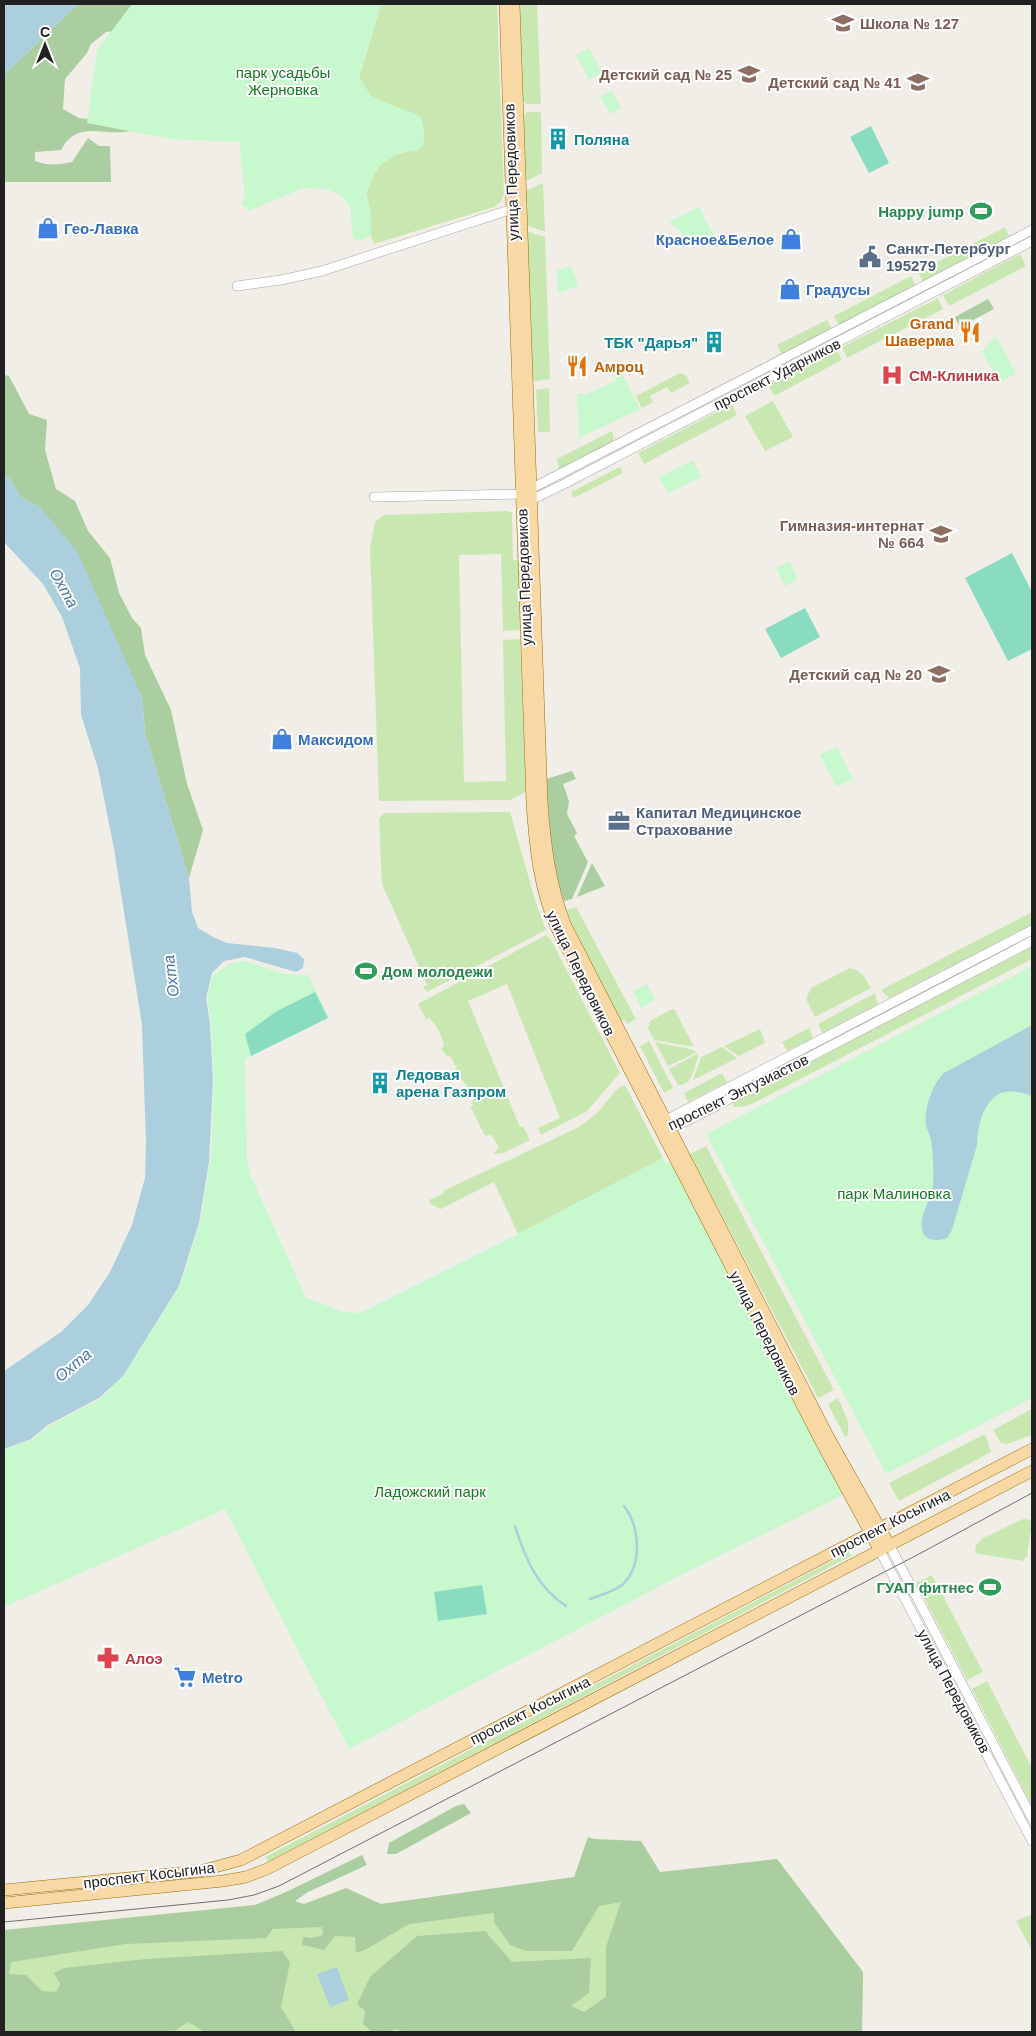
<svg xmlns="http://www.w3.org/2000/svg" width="1036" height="2036" viewBox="0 0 1036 2036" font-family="Arial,sans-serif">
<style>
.grass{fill:#c9e8b1}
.forest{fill:#aace9f}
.park{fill:#c8f8ce}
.pitch{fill:#8adcc0}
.water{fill:#abcfdc}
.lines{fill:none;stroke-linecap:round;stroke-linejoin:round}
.stream{stroke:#abcfdc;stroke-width:2.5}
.minor-casing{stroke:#a5a5a5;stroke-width:10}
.major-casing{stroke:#986f06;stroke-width:12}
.minor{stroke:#fff;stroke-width:9}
.major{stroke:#f8d9a6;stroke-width:11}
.tram{stroke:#6f6f6f;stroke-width:1}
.labels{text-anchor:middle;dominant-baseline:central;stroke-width:4;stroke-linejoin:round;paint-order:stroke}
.education-label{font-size:15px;font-weight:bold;fill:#785e54;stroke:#fff;text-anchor:end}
.park-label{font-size:15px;fill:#107d1f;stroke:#fff}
.culture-label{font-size:15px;font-weight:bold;fill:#0d838f;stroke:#fff;text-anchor:start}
.street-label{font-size:15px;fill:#212121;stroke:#fff}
.leisure-label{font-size:15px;font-weight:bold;fill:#27864d;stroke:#fff;text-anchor:end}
.shop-label{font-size:15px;font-weight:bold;fill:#366cbe;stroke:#fff;text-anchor:start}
.service-label{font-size:15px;font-weight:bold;fill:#4e5e75;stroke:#fff;text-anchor:start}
.food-label{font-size:15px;font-weight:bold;fill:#c56008;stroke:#fff;text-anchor:end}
.health-label{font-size:15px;font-weight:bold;fill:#be3a42;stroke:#fff;text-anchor:start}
.water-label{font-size:16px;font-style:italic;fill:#4d75a6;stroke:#fff}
</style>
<rect width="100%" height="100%" fill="#f1eee8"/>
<path class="grass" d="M 381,4 L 497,4 L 504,194 L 501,201 L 494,207 L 374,244 L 371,236 L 371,215 L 366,193 C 371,185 374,172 379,167 C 389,155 402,151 416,151 L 394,106 L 371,96 L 359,78 Z
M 518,4 L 537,4 L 541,104 L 527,104 L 521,100 Z
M 527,112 L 541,112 L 542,173 L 528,180 L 524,180 L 522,117 Z
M 543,183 L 545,232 L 526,225 L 525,193 L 527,190 Z
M 1005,227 L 1009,236 L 923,282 L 918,272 Z
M 526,231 L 545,237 L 550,379 L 535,381 L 530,379 Z
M 1020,254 L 1026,266 L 949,306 L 943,295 Z
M 911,276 L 916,286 L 839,325 L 834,316 Z
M 938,298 L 943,309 L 847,358 L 842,347 Z
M 827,320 L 832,329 L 782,355 L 777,345 Z
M 837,350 L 842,360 L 774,396 L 768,385 Z
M 680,373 L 686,375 L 690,383 L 671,393 L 667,387 L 650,396 L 653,402 L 642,408 L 636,396 Z
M 549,388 L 550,432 L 538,432 L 536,390 Z
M 773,401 L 793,437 L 765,451 L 745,416 Z
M 732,404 L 737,415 L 644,464 L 638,453 Z
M 612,431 L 614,438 L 612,442 L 559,470 L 557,459 Z
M 620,467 L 623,473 L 574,498 L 571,492 Z
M 507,511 L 512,513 L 513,560 L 518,560 L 520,630 L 503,631 L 501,554 L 459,555 L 464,782 L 506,781 L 503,640 L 520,639 L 526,792 L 510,800 L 379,801 L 370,548 L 375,522 L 384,515 Z
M 510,812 L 535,900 L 546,930 L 427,992 L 423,987 L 427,985 L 382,884 L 379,818 L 385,813 Z
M 576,907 L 636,1019 L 627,1024 L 625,1020 L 620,1022 L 565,911 Z
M 1032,912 L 1032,925 L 889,998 L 881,990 Z
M 546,935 L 550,938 L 620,1073 L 587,1111 L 541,1135 L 538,1128 L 560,1118 L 507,984 L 468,1001 L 520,1127 L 523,1126 L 530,1140 L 503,1153 L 494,1154 L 493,1153 L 499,1148 L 491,1134 L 487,1136 L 484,1134 L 470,1106 L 473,1106 C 472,1094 467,1084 458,1076 L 455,1078 L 454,1070 L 457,1068 L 450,1056 L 447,1057 L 444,1052 L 443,1052 L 441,1048 L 444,1046 C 442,1036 437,1025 429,1018 L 426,1019 L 418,1004 Z
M 1032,947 L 1032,959 L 754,1103 L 746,1106 L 734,1107 L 732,1102 Z
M 850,968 C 862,970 865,978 871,988 L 815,1017 L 806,999 L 811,988 Z
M 875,993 L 878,1004 L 822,1033 L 818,1024 Z
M 672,1009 L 675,1010 L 694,1047 L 654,1040 L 648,1028 L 650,1021 Z
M 809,1028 L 813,1038 L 787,1051 L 782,1042 Z
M 760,1029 L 765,1043 L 739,1056 L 724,1046 Z
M 649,1041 L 673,1088 L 664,1093 L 640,1046 Z
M 655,1042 L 694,1050 L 696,1053 L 668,1066 Z
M 722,1047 L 737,1058 L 693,1080 L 701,1057 Z
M 697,1054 L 698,1057 C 694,1068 692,1086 678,1085 L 669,1069 Z
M 722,1073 L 727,1082 L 688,1102 L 684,1093 Z
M 625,1085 L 663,1158 L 518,1234 L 494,1182 L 441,1209 L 431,1204 L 429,1200 L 444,1193 L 443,1191 L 579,1127 L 597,1113 L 617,1089 Z
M 706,1146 L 834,1390 L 818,1398 L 690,1154 Z
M 838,1398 L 848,1421 L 848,1435 L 845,1437 L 828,1404 Z
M 1032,1409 L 1032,1435 L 1007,1444 L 1001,1443 L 993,1430 Z
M 985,1434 L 991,1452 L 899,1501 L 889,1483 Z
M 1023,1519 L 1030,1520 L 1032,1523 L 1027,1556 L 1023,1561 L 975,1553 L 976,1545 L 983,1538 Z
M 849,1552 L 851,1556 L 268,1862 L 265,1857 Z
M 932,1575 L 983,1672 L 967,1680 L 916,1583 Z
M 987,1681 L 1032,1768 L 1032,1806 L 972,1689 Z
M 777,1859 L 863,1972 L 862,2032 L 4,2032 L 4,1933 L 293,1920 Z
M 1032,1914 L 1032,1951 L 1016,1921 Z"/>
<path class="forest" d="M 78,4 L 171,4 L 131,29 L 106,32 L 91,44 L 87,53 L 65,79 L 63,109 L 79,118 L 115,122 L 134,130 C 107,139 79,117 61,150 L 35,152 L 35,161 C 47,166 59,165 72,162 L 88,138 L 99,146 L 110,146 L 111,182 L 4,182 L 4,75 Z
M 988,299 L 994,309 L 960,327 L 955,317 Z
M 4,375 L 9,376 L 29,414 L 47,420 L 45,450 L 56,489 L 75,501 L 88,531 L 110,558 L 119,593 L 132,618 L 141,628 L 145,655 L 171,710 L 187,784 L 203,830 L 189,878 L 145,733 L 142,697 L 40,507 L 21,497 L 9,478 L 4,475 Z
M 572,771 L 576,779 L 563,784 L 569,801 L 567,814 L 577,833 L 574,836 L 588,862 L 572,899 L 564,901 L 562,894 L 560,894 L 553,869 L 546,779 Z
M 592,863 L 605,886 L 577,897 Z
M 464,1804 L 471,1813 L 396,1854 L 387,1854 L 389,1843 L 456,1806 Z
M 588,1837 L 594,1839 L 641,1841 L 660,1872 L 777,1859 L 863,1972 L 862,2032 L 404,2032 L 395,2029 L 389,2032 L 372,2032 L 363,2024 L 365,2011 L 357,2004 L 370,1977 L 417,1936 L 485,1931 L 512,1962 L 591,1958 L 589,1993 L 571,2006 L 584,2012 L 606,1997 L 606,1947 L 621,1902 L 599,1906 L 572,1951 L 526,1951 L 510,1945 L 494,1922 L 494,1913 L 409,1924 L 365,1950 L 356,1953 L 355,1937 L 335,1936 L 324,1950 L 302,1945 L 303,1937 L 312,1938 L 323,1935 L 322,1927 L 273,1929 L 266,1938 L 126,1944 L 11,1962 L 9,1974 L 26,1975 L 42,1991 L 56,1992 L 60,1984 L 54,1973 L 64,1968 L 146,1959 L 282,1951 L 290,1962 L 281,2007 L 296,2032 L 205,2032 L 188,2022 L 173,2032 L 4,2032 L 4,1930 L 255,1905 L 286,1892 L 362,1855 L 367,1865 L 308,1892 L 295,1901 L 304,1904 L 346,1888 L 381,1904 L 574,1877 Z"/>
<path class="park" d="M 132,4 L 381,4 L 359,78 L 371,96 L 421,117 L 425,136 L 422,147 L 416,151 L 402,151 L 378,167 L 366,193 L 371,215 L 371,236 L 362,240 L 353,239 L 350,206 L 340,195 L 327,189 L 303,188 L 249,211 L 241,204 L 245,195 L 239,142 L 170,139 L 87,123 L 97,50 Z
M 589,48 L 602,73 L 589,79 L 576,55 Z
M 612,90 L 621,108 L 610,114 L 600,96 Z
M 699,207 L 714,236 L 692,247 L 680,231 L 669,222 Z
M 571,266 L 579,286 L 558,293 L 557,270 Z
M 996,336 L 1016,374 L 999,382 L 982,352 Z
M 618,366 L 640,409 L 579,438 L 577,393 L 583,393 L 585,395 L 616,381 L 611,369 Z
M 693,460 L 701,477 L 668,494 L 659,477 Z
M 789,561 L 798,579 L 785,586 L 776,568 Z
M 837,747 L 853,779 L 836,787 L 820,755 Z
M 244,961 L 285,974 L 308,975 L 329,1017 L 245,1059 L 247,1158 L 250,1174 L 306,1298 L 345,1312 L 360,1313 L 518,1234 L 663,1158 L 666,1164 L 670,1161 L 845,1494 L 681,1575 L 349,1749 L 225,1509 L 4,1607 L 4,1450 L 33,1439 L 51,1425 L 100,1399 L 124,1375 L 180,1286 L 200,1223 L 211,1156 L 214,1079 L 211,1022 L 207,998 L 213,975 L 231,963 Z
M 1032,966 L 1032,1398 L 886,1474 L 706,1134 Z
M 647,984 L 655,1000 L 641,1008 L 633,991 Z"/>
<path class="pitch" d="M 871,126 L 889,163 L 869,173 L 850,137 Z
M 1012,553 L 1032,592 L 1032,649 L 1008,661 L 965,578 Z
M 805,608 L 820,637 L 781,658 L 765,629 Z
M 315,992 L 328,1018 L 251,1056 L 245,1034 L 277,1011 Z
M 482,1585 L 487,1614 L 438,1621 L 434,1592 Z"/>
<path class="water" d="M 4,4 L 78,4 L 4,75 Z
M 4,475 L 9,478 L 21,497 L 40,507 L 77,551 L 142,697 L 145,733 L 189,878 L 192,912 L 198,928 L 213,937 L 227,943 L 275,948 L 297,953 L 304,959 L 303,968 L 296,972 L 245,957 L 224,961 L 212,973 L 206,998 L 210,1024 L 213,1080 L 209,1162 L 199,1223 L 179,1286 L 123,1376 L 99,1398 L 48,1425 L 31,1439 L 4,1449 L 4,1371 L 61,1332 L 88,1305 L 110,1272 L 132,1225 L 145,1178 L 146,1143 L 142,1025 L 114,849 L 98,768 L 81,715 L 80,668 L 62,617 L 43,584 L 4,542 Z
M 1032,1025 L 1032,1096 C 1024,1093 1014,1090 1005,1092 C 984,1096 977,1127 977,1145 L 952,1230 L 947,1238 C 938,1241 925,1242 922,1230 C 919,1215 931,1200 933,1186 C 934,1172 933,1154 931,1140 C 930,1135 927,1130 926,1125 C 924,1109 932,1084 944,1073 Z
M 337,1967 L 349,2000 L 330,2007 L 317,1974 Z"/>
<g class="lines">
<path class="stream" d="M 515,1526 C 525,1558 537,1587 566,1606
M 590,1599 C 601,1595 613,1592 622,1585 C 643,1566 640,1527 624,1506"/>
<g class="minor-casing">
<path id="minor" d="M 237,286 L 281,280 L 322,271 L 512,209
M 374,497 L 521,494 L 1032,230
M 528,498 L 531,500 L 562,485 L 1032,241
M 664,1124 L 666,1120 L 1032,930
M 665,1129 L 687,1121 L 1032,941
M 890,1546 L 1032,1818
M 880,1551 L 1032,1841"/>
</g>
<g class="major-casing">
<path id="major" d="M 505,4 L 532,803 C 535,846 539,891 558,931 L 821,1442 L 880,1551
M 514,4 L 542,803 C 545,845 550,884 565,924 L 829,1438 L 890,1546
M 4,1890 L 200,1871 L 241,1860 L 1032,1449
M 4,1903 L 223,1881 L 246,1877 L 267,1869 L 1032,1471"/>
</g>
<use href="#minor" class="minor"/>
<use href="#major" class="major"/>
<path class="tram" d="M 4,1922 L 228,1900 L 254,1895 L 279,1886 L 919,1554 L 1032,1493"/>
</g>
<defs>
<g id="school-bare" transform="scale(1.725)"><path d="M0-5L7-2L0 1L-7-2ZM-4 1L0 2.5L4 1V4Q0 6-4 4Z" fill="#8d6e63" stroke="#fff" stroke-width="2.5" paint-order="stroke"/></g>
<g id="building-bare" transform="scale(1.725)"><path d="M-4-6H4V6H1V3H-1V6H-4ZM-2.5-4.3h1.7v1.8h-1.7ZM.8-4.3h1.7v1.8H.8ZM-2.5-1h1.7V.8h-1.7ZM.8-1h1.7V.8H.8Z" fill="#0f9aa8" stroke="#fff" stroke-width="2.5" paint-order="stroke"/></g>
<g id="stadium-bare" transform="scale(1.725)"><path d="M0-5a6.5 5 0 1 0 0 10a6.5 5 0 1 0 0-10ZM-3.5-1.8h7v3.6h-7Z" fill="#2e9e5b" stroke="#fff" stroke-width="2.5" paint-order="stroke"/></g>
<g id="shop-bare" transform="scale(1.725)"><path d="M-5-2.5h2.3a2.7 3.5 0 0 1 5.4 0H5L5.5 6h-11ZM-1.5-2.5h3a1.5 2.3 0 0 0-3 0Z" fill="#3f7fe0" stroke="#fff" stroke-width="2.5" paint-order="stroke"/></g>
<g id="civic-bare" transform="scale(1.725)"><path d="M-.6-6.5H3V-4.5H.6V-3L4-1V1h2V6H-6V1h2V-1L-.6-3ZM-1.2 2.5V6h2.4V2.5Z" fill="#5c6f8a" stroke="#fff" stroke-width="2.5" paint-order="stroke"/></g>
<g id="restaurant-bare" transform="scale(1.725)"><path d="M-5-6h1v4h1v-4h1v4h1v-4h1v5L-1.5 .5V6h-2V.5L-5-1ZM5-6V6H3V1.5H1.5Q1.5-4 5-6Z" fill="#e8710a" stroke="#fff" stroke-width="2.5" paint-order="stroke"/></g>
<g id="hospital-bare" transform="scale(1.725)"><path d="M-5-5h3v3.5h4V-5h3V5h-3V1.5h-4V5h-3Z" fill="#e0444e" stroke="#fff" stroke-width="2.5" paint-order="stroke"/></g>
<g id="office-bare" transform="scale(1.725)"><path d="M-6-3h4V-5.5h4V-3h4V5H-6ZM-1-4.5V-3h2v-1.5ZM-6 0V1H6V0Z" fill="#5c6f8a" stroke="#fff" stroke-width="2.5" paint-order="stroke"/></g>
<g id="pharmacy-bare" transform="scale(1.725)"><path d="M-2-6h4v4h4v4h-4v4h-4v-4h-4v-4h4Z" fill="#e0444e" stroke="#fff" stroke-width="2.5" paint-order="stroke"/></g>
<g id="supermarket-bare" transform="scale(1.725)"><path d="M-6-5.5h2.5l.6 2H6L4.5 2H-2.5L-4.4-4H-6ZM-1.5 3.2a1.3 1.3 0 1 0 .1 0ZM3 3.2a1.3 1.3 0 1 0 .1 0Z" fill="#3f7fe0" stroke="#fff" stroke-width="2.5" paint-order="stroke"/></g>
</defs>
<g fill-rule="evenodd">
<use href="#school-bare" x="843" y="23"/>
<use href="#school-bare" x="749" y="74"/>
<use href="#school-bare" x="918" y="82"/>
<use href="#building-bare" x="558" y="139"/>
<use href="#stadium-bare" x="981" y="211"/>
<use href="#shop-bare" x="48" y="228"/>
<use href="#shop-bare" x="791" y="239"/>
<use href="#civic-bare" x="870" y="257"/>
<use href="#shop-bare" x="790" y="289"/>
<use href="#restaurant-bare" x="970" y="332"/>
<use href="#building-bare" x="714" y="342"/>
<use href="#restaurant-bare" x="577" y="366"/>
<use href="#hospital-bare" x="892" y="375"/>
<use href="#school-bare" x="941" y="534"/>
<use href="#school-bare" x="939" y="674"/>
<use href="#shop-bare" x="282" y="739"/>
<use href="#office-bare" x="619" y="821"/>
<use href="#stadium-bare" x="366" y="971"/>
<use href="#building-bare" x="380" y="1083"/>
<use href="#stadium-bare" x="990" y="1587"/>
<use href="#pharmacy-bare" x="108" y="1658"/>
<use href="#supermarket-bare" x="185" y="1677"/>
</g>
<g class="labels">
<g class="education-label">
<text x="860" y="23" text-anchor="start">Школа № 127</text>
<text x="732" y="74">Детский сад № 25</text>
<text x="901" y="82">Детский сад № 41</text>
<text x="924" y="525">Гимназия-интернат<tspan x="924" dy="17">№ 664</tspan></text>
<text x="922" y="674">Детский сад № 20</text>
</g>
<g class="park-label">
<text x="283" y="72">парк усадьбы<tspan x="283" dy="17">Жерновка</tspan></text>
<text x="894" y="1193">парк Малиновка</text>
<text x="430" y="1491">Ладожский парк</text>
</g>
<g class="culture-label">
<text x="574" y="139">Поляна</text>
<text x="698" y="342" text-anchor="end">ТБК "Дарья"</text>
<text x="396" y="1074">Ледовая<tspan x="396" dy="17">арена Газпром</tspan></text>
</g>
<g class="street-label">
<text transform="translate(511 172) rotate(-92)">улица Передовиков</text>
<text transform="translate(777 374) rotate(-27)">проспект Ударников</text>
<text transform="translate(524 577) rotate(-92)">улица Передовиков</text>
<text transform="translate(581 973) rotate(64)">улица Передовиков</text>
<text transform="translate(738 1092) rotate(-26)">проспект Энтузиастов</text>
<text transform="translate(765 1333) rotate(63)">улица Передовиков</text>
<text transform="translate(890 1523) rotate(-27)">проспект Косыгина</text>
<text transform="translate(954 1691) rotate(62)">улица Передовиков</text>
<text transform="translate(530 1710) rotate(-27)">проспект Косыгина</text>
<text transform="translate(149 1875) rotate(-7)">проспект Косыгина</text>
</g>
<g class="leisure-label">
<text x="964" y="211">Happy jump</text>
<text x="382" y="971" text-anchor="start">Дом молодежи</text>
<text x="974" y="1587">ГУАП фитнес</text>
</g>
<g class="shop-label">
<text x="64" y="228">Гео-Лавка</text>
<text x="774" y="239" text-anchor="end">Красное&amp;Белое</text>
<text x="806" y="289">Градусы</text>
<text x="298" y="739">Максидом</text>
<text x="202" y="1677">Metro</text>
</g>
<g class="service-label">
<text x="886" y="248">Санкт-Петербург<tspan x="886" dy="17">195279</tspan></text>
<text x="636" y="812">Капитал Медицинское<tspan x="636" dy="17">Страхование</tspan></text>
</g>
<g class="food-label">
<text x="954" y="323">Grand<tspan x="954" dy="17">Шаверма</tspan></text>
<text x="594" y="366" text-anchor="start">Амроц</text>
</g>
<g class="health-label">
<text x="909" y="375">СМ-Клиника</text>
<text x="125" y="1658">Алоэ</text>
</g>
<g class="water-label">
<text transform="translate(64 588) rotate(61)">Охта</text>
<text transform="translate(171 976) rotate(-97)">Охта</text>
<text transform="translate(73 1365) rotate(-40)">Охта</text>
</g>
</g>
<rect width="1036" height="2036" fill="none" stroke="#212121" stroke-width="10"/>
<g transform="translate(45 45)" stroke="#ffffff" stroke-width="4" paint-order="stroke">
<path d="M0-4L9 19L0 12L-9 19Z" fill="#212121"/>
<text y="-8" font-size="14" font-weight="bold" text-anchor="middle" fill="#212121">С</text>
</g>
</svg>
